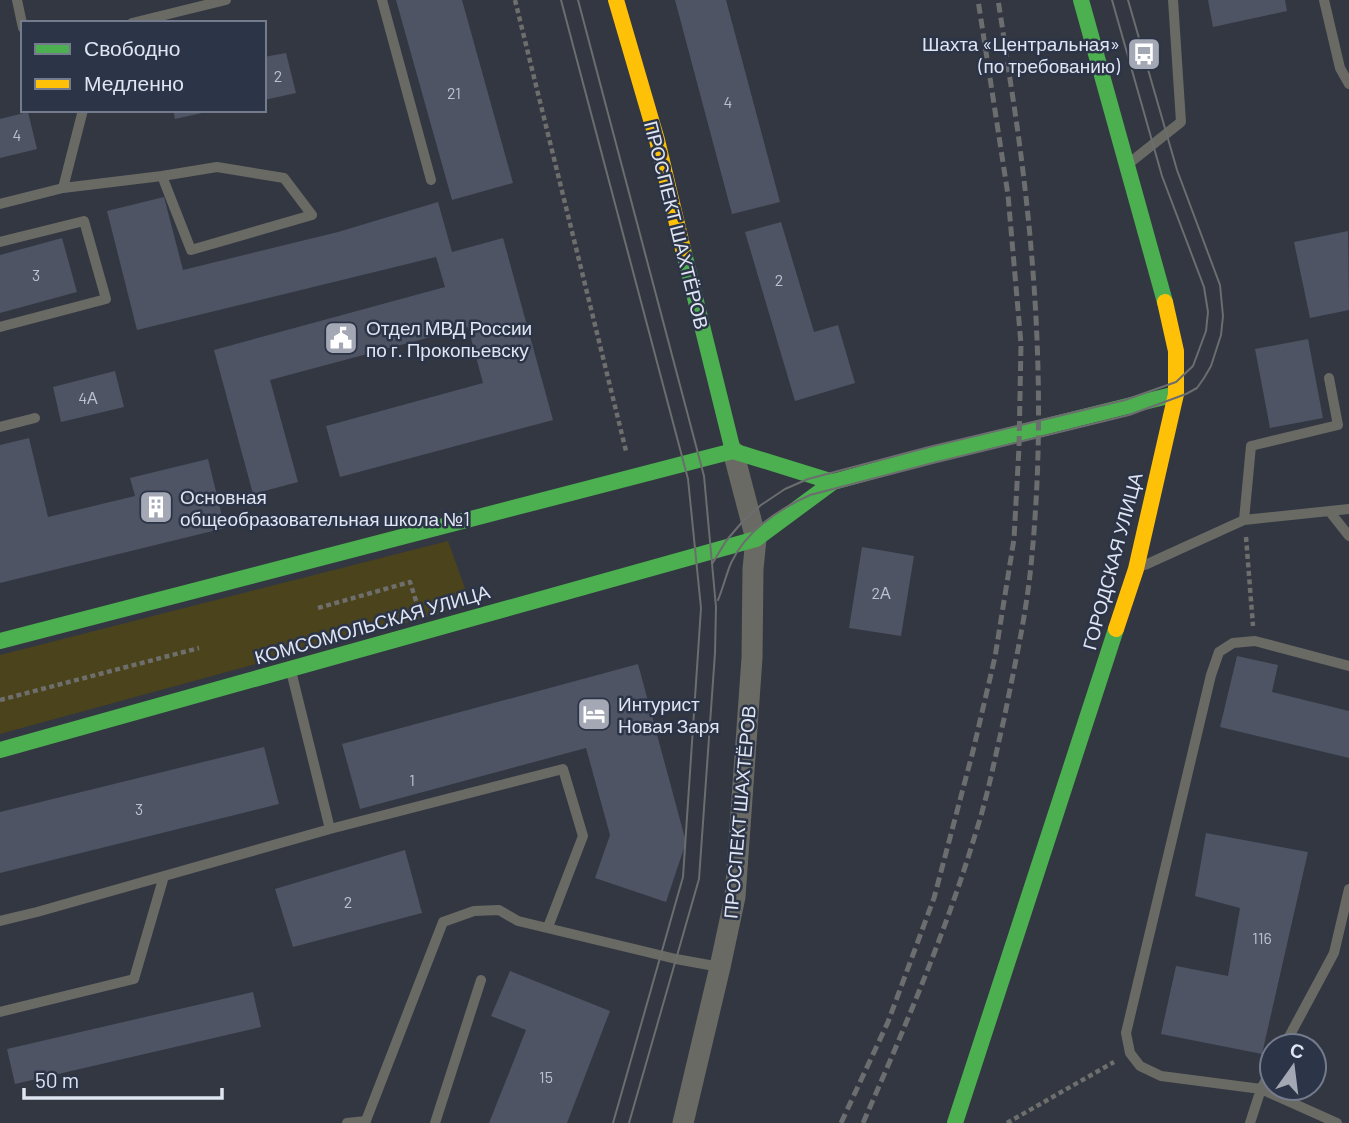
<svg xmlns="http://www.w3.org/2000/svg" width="1349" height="1123" viewBox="0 0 1349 1123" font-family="Barlow,sans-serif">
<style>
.green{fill:#4a431c}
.building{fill:#4e5464}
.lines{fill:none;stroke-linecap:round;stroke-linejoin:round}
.path{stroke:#6e6e6c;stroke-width:4.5;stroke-dasharray:5 3.5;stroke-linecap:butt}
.lane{stroke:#6a6a64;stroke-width:10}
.street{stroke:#6a6a64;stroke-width:21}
.fast{stroke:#4caf50;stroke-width:16}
.slow{stroke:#ffc107;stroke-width:16}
.tram{stroke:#6b6d6e;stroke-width:2}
.rail{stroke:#6b6d6e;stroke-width:5;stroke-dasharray:10 5;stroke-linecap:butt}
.labels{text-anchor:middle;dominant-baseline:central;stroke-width:5;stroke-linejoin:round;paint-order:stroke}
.number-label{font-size:16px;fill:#bcc1ce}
.poi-label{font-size:19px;fill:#e0e5f2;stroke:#2c3448;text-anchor:start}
.street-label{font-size:19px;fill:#e0e5f2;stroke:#2c3448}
</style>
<rect width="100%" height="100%" fill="#323742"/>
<path class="green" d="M 448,541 L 471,605 L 0,734 L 0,655 Z"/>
<path class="building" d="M 396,0 L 462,0 L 513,183 L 452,200 Z
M 675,0 L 726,0 L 780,202 L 732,214 Z
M 1208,0 L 1285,0 L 1287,11 L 1213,27 Z
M 286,53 L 296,93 L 264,100 L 264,57 Z
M 173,110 L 210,110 L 211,111 L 175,119 Z
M 28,112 L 37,149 L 0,158 L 0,119 Z
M 164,197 L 183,270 L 338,232 L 438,202 L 452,252 L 503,238 L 553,420 L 340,477 L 326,426 L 483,383 L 468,327 L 270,380 L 298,482 L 253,494 L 214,350 L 445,287 L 436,257 L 137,330 L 107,211 Z
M 781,222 L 814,332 L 838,325 L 855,383 L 795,401 L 745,232 Z
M 1348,231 L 1349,310 L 1310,318 L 1294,242 Z
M 62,238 L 77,292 L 0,313 L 0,255 Z
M 1308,339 L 1323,418 L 1270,428 L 1255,349 Z
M 115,371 L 124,407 L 61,422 L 53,387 Z
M 29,438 L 48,517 L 135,496 L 130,478 L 208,459 L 225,528 L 0,583 L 0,445 Z
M 862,547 L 914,556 L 901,636 L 849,628 Z
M 1237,656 L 1278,665 L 1272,692 L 1349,711 L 1349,758 L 1220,727 Z
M 638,664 L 686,842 L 666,902 L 595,878 L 610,835 L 586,748 L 360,809 L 342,744 Z
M 264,747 L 279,804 L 0,873 L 0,812 Z
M 1206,833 L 1308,852 L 1262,1054 L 1161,1034 L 1176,966 L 1228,976 L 1240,908 L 1195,896 Z
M 405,850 L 422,913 L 293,947 L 275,889 Z
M 510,971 L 610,1011 L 567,1123 L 489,1123 L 526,1030 L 491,1016 Z
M 253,992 L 261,1027 L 15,1084 L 7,1049 Z"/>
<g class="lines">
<path class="path" d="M 515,0 L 626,451
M 1246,537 L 1253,626
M 318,608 L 410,582 L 418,607
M 0,700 L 199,648
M 1007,1123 L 1114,1062"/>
<path class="lane" d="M 17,0 L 23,28
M 382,0 L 431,180
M 1324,0 L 1340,68 L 1349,84
M 132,23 L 226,0
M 1132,161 L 1181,122 L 1173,0
M 63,188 L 83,110
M 0,204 L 63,188 L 162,176 L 191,250 L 312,215 L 284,178 L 217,167 L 162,176
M 0,242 L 84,221 L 106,299 L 0,327
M 0,427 L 35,418
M 1330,512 L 1349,536
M 1244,520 L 1251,446 L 1338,425 L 1329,378
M 1145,565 L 1244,520 L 1349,509
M 330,829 L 563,769 L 583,836 L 548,927
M 0,921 L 37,912 L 330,829 L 291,671
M 0,1012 L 134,979 L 164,876
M 1284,1046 L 1334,953 L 1349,889
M 347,1123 L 366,1121
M 365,1123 L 443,922 L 474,911 L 499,910 L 518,921 L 676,959 L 720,967
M 435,1123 L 481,980
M 1250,1123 L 1261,1089 L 1272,1068
M 1337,1123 L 1261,1089 L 1161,1076 L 1140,1066 L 1130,1053 L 1126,1033 L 1211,675 L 1219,652 L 1233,643 L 1255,641 L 1349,666"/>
<path class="street" d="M 683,1123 L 720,967 L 735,897 L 752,658 L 753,569 L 756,539 L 733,451"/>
<path class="fast" d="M 1081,0 L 1165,302
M 683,249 L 733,451 L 833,482 L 931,455 L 1176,394
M 0,641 L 733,451
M 0,750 L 756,539 L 833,482
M 955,1123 L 1116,629"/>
<path class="slow" d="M 616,0 L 657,140 L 683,249
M 1116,629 L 1136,569 L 1176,394 L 1176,351 L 1165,302"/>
<path class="tram" d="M 561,0 L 688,479 L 701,608 L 683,877 L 613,1123
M 578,0 L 704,476 L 716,607 L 715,653 L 699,879 L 629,1123
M 712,564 L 726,541 L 743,521 L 761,505 L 785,489 L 808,479 L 929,447 L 1125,400 L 1176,382 L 1193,366 L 1206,331 L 1208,312 L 1204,287 L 1162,176 L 1112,0
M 718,600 C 723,588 726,575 731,563 C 746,531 779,509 810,495 L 933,463 L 1129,415 L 1186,394 L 1197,388 L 1204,378 L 1211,366 L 1221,335 L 1223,316 L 1220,285 L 1177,170 L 1128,0"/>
<path class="rail" d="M 841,1123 L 888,1022 L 934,898 L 973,751 L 995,657 L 1014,539 L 1019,447 L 1021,344 L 1008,195 L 978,0
M 863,1123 C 905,1027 946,932 976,832 C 988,795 995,757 1004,719 C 1014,668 1026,617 1031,565 C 1047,408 1036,248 1012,92 C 1007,61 1003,30 998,0"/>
</g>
<defs>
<g id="bus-square" transform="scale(1.75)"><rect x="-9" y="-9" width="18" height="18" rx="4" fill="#a3a8b4" stroke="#2c3448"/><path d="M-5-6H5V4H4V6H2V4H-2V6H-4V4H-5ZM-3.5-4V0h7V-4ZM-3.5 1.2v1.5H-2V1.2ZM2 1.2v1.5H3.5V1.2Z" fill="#fff"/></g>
<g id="civic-square" transform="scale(1.75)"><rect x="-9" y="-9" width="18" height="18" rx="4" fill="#a3a8b4" stroke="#2c3448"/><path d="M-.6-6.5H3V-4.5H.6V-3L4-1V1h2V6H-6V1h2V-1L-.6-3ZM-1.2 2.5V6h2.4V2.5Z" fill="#fff"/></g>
<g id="building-square" transform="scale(1.75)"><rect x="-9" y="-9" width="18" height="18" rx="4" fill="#a3a8b4" stroke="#2c3448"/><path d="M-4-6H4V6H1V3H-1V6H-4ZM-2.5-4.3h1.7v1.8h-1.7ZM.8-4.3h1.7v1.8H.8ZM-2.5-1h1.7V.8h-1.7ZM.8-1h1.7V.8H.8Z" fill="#fff"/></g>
<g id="hotel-square" transform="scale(1.75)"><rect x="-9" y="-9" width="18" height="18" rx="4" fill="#a3a8b4" stroke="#2c3448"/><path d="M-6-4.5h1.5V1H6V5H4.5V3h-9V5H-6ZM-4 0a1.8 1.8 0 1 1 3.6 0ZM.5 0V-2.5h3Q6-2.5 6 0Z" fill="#fff"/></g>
</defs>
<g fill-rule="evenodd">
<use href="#bus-square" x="1144" y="54"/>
<use href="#civic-square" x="341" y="338"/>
<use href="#building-square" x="156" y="507"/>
<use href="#hotel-square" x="594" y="714"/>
</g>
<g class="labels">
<g class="number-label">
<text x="278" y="75">2</text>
<text x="454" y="92">21</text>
<text x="728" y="101">4</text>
<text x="17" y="134">4</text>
<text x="36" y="274">3</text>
<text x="779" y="279">2</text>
<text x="88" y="397">4А</text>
<text x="881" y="592">2А</text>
<text x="412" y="779">1</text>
<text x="139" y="808">3</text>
<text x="348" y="901">2</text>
<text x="1262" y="937">116</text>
<text x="546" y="1076">15</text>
</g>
<g class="poi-label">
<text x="1120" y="43" text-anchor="end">Шахта «Центральная»<tspan x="1120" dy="22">(по требованию)</tspan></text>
<text x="366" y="327">Отдел МВД России<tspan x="366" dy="22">по г. Прокопьевску</tspan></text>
<text x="180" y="496">Основная<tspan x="180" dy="22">общеобразовательная школа №1</tspan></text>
<text x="618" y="703">Интурист<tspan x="618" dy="22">Новая Заря</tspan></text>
</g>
<g class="street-label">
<text transform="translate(677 225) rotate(76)">ПРОСПЕКТ ШАХТЁРОВ</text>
<text transform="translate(1112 561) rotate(-75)">ГОРОДСКАЯ УЛИЦА</text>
<text transform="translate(372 624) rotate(-16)">КОМСОМОЛЬСКАЯ УЛИЦА</text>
<text transform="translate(739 812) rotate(-85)">ПРОСПЕКТ ШАХТЁРОВ</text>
</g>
</g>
<rect x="21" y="21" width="245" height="91" fill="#2c3448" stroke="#747b8c" stroke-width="2"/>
<rect x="35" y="44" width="35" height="10" fill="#4caf50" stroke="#747b8c" stroke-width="2"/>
<text x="84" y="56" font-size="21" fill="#e0e5f2">Свободно</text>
<rect x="35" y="79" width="35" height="10" fill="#ffc107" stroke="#747b8c" stroke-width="2"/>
<text x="84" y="91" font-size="21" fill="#e0e5f2">Медленно</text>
<g transform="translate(1293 1067) rotate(14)"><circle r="33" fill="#2c3448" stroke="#747b8c" stroke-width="2"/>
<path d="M0-5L12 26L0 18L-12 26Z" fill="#a3a8b4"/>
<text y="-10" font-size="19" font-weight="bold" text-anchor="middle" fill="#e0e5f2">С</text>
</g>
<path d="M24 1088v10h198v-10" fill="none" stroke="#e0e5f2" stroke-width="3.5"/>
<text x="35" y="1088" font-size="21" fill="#e0e5f2" stroke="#2c3448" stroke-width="5" paint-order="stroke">50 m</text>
</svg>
